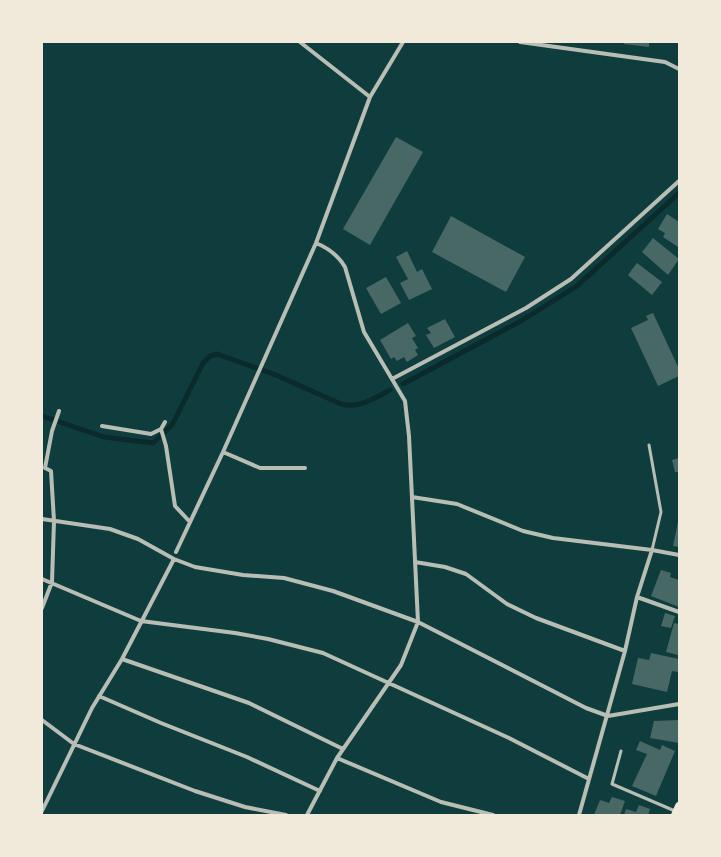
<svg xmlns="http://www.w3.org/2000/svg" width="721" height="857" viewBox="0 0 721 857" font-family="Karla,sans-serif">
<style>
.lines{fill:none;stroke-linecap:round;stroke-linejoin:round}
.stream{stroke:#0a2a2b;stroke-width:5}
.building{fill:#486865}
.service{stroke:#b8beb3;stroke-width:3}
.minor{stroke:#b8beb3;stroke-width:4}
.secondary{stroke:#f1e9da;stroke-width:8}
</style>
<rect width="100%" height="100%" fill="#0f3d3e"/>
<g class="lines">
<path class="stream" d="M 403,384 L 521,321 L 577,286 L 679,193
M 42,416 L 104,437 L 153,443 L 172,425 L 203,363 L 210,356 L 217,354 L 276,375 L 341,404 C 359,409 374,398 390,390"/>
</g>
<path class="building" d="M 624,42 L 649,42 L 649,47 L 624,44 Z
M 396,137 L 423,152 L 370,245 L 343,229 Z
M 667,214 L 679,222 L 678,247 L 663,237 L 665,233 L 658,229 Z
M 451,216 L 525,257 L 506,292 L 432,252 Z
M 653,238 L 679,259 L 668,275 L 642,252 Z
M 407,251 L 417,272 L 422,269 L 432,289 L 409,300 L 400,283 L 408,279 L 396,257 Z
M 637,263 L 662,282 L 652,295 L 628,275 Z
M 386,277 L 401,303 L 381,314 L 366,288 Z
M 653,313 L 679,369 L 679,376 L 658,386 L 631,328 L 648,320 L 646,316 Z
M 445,319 L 455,337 L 434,348 L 426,335 L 431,333 L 427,328 Z
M 408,323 L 416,336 L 412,338 L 418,348 L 415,350 L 418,355 L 407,362 L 404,357 L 397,361 L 394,357 L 391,359 L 380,340 Z
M 679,458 L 679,472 L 675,472 L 672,460 Z
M 678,522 L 679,522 L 679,547 L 673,546 Z
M 661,570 L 671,573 L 670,577 L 679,580 L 679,607 L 651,596 Z
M 665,613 L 675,616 L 671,628 L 661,626 Z
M 674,623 L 679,624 L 678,655 L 666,652 Z
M 651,653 L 679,659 L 678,672 L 672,671 L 667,692 L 632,684 L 638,658 L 649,660 Z
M 679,720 L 679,743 L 650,738 L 654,721 Z
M 640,741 L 660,750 L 662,745 L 675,751 L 656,796 L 632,786 L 647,754 L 636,750 Z
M 612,797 L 625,801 L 620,815 L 594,815 L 600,800 L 609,803 Z
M 639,805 L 650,809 L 648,815 L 624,815 L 626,809 L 636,812 Z"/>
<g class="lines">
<path class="service" d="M 649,445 L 661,512 L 652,550
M 621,751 L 612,784 L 675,811"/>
<path class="minor" d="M 300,42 L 370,97
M 520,42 L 665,62 L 679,69
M 392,379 L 526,308 L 571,279 L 679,181
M 102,426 L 151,434 L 161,429 L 165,422
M 161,429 L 166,446 L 175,506 L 190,522
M 223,452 L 260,468 L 305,468
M 412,497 L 457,504 L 523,531 L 553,538 L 652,550 L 679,555
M 42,519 L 110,529 L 138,539 L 174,559 L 195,567 L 243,575 L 284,578 L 333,591 L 418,622 L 586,708 L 608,716 L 679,704
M 176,552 L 223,452 L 316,243 L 370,97 L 403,42
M 415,562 L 445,567 L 466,574 L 507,604 L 536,618 L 625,651
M 42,579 L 141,621 L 235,633 L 268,639 L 323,653 L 509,738 L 589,779
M 637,597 L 679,612
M 42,608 L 52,582 L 54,521 L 51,471 L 45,468 L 52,431 L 59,411
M 122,659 L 249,703 L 343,749
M 99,696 L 161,723 L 247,757 L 320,791
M 42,720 L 74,744 L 195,791 L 245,807 L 286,815
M 337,758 L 441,802 L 493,815
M 42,811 L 92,708 L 122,659 L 174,559
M 307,815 L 337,758 L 401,665 L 418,622 L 409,436 L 405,401 L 364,332 L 345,267 C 338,255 328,248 316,243
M 579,815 L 625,651 L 637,597 L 652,550"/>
<path class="secondary" d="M 675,815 L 679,806"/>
</g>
<rect width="721" height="857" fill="none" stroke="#f1e9da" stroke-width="86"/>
</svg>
